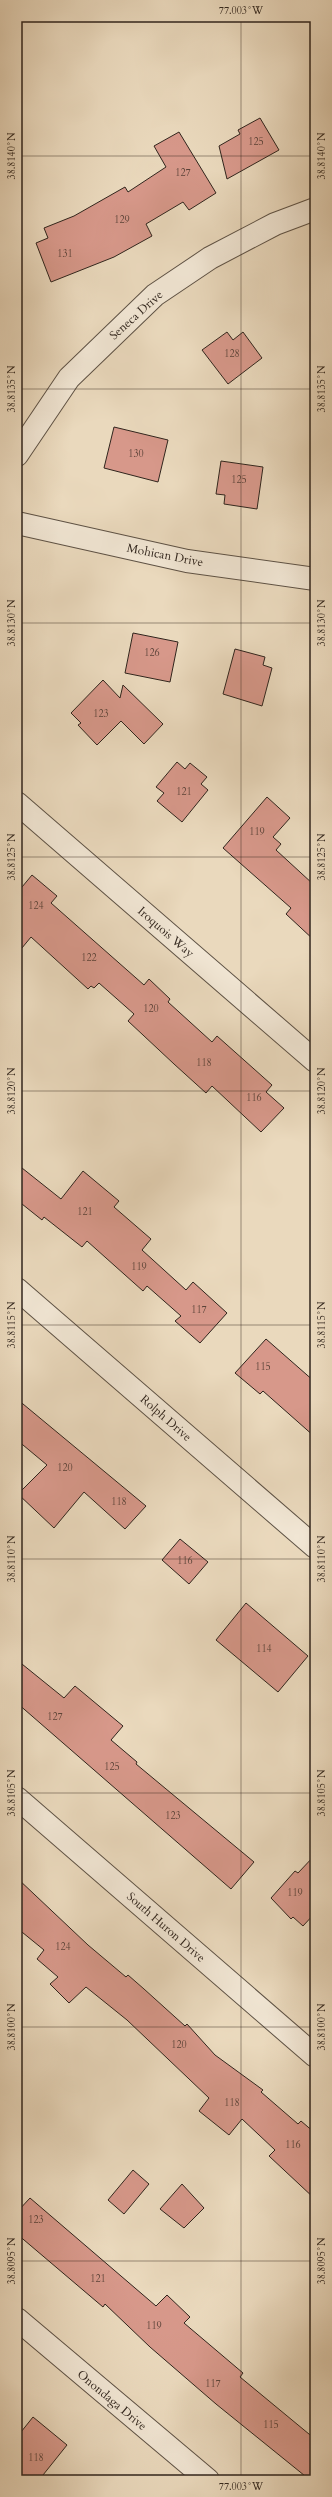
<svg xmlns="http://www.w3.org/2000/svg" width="332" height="2497" viewBox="0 0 332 2497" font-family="Cardo,serif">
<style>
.building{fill:#d7988a;stroke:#30251d}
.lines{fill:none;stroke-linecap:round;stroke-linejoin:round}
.street-casing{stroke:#5e5245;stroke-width:24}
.street{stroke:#f1e6d4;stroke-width:22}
.ticks{fill:none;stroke:#30251d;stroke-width:1;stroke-opacity:0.45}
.labels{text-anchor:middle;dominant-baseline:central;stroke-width:3;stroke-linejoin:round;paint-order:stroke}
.number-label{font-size:10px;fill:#5a4238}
.street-label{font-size:12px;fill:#30251d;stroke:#f1e6d4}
.neatline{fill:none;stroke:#30251d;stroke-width:1.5}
.ticks-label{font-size:10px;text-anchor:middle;fill:#30251d}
</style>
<rect width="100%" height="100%" fill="#ead9bd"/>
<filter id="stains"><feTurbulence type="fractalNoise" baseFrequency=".005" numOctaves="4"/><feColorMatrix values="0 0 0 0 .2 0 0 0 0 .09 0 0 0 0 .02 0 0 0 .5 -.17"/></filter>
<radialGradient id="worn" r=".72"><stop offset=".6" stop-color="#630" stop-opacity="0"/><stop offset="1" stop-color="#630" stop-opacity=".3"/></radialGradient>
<path class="building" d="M 260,118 L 279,150 L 227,179 L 219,146 L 240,134 L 238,130 Z
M 179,132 L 216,193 L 189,210 L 183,202 L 146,224 L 152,236 L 114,257 L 51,282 L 36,243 L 48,238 L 44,228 L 74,216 L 125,187 L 128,192 L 166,167 L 154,146 Z
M 227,332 L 233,340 L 243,332 L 262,358 L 228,384 L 202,350 Z
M 114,427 L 168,440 L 158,482 L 104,468 Z
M 221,461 L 263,467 L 257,509 L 224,504 L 225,495 L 216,494 Z
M 133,633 L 178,642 L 170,682 L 125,673 Z
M 235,649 L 265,657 L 263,665 L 272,668 L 262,706 L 223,694 Z
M 103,680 L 120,698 L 123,685 L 163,724 L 144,744 L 121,721 L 97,745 L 78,725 L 81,723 L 71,713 Z
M 177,762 L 185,769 L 190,763 L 207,777 L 201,784 L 208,790 L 182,822 L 157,801 L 164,793 L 156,787 Z
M 267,797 L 290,818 L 273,837 L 281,844 L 276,850 L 313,884 L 315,882 L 315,941 L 286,914 L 291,908 L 223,848 Z
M 32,875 L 57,896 L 51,903 L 144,985 L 149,979 L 170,999 L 168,1002 L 212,1042 L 217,1036 L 272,1085 L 266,1092 L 284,1108 L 261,1132 L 212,1086 L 206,1093 L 174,1064 L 128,1021 L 134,1014 L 99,983 L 94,988 L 91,986 L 88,989 L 31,937 L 17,954 L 17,893 Z
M 17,1164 L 61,1199 L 83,1171 L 119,1201 L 114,1207 L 151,1239 L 142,1250 L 186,1290 L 193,1282 L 227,1313 L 200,1343 L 175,1321 L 181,1316 L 147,1286 L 143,1291 L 87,1241 L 82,1247 L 44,1217 L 42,1220 L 17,1200 Z
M 266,1339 L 315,1382 L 315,1437 L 263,1391 L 260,1394 L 235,1373 Z
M 17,1399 L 146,1506 L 125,1529 L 84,1492 L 54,1528 L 18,1494 L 47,1465 L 17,1440 Z
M 180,1539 L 208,1562 L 189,1584 L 162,1560 Z
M 246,1603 L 308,1656 L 278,1692 L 216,1640 Z
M 17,1660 L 64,1698 L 75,1686 L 123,1726 L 111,1740 L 137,1762 L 136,1764 L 254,1862 L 231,1889 L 17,1703 Z
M 315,1855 L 315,1913 L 303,1926 L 293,1917 L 291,1919 L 271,1898 L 295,1871 L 298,1873 Z
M 17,1878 L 88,1945 L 126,1977 L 128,1975 L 144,1989 L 185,2026 L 187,2024 L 215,2055 L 263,2090 L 261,2092 L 298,2124 L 301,2121 L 315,2133 L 315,2199 L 269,2156 L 275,2150 L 242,2119 L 229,2135 L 199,2111 L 209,2098 L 127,2020 L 86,1987 L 69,2003 L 50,1984 L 58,1977 L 37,1959 L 44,1950 L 17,1928 Z
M 133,2170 L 149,2184 L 124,2214 L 108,2200 Z
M 182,2184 L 204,2208 L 184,2228 L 160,2209 Z
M 30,2198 L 156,2306 L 167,2295 L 190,2317 L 184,2323 L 243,2373 L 240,2377 L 315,2439 L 315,2480 L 310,2480 L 216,2404 L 150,2347 L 105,2304 L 103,2307 L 17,2234 L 17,2212 Z
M 33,2417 L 67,2445 L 39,2480 L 27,2480 L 17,2472 L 17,2437 Z"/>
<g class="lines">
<g class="street-casing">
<path id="street" d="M 17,455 L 69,378 L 155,295 L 210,258 L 275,224 L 315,209
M 17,523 L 187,561 L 315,579
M 17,803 L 315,1061
M 17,1289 L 315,1547
M 17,1798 L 315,2056
M 17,2319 L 208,2480"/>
</g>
<use href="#street" class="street"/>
</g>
<path class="ticks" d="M 241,17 L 241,2480M 17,156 L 315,156M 17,389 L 315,389M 17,623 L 315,623M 17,857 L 315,857M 17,1091 L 315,1091M 17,1325 L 315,1325M 17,1559 L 315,1559M 17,1793 L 315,1793M 17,2027 L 315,2027M 17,2261 L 315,2261"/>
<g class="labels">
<g class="number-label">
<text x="256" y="142">125</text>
<text x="183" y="173">127</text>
<text x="122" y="220">129</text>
<text x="65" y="254">131</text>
<text x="232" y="354">128</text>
<text x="136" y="454">130</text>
<text x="239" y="480">125</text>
<text x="152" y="653">126</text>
<text x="101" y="714">123</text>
<text x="184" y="792">121</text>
<text x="257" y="832">119</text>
<text x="36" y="906">124</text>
<text x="89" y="958">122</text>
<text x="151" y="1009">120</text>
<text x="204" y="1063">118</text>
<text x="254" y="1098">116</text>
<text x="85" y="1212">121</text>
<text x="139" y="1267">119</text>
<text x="199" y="1310">117</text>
<text x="263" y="1367">115</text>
<text x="65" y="1468">120</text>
<text x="119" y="1502">118</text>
<text x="185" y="1561">116</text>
<text x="264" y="1649">114</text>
<text x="55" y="1717">127</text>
<text x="112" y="1767">125</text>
<text x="173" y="1816">123</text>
<text x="295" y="1893">119</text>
<text x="63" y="1947">124</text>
<text x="179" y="2045">120</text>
<text x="232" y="2103">118</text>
<text x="293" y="2145">116</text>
<text x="36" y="2220">123</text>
<text x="98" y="2279">121</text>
<text x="154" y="2326">119</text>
<text x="213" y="2384">117</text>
<text x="271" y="2425">115</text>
<text x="36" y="2458">118</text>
</g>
<g class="street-label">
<text transform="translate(136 315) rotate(-42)">Seneca Drive</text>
<text transform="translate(165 555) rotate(11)">Mohican Drive</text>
<text transform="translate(166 932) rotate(41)">Iroquois Way</text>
<text transform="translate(166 1418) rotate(41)">Rolph Drive</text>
<text transform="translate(166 1927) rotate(41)">South Huron Drive</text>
<text transform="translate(112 2400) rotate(40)">Onondaga Drive</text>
</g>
</g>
<rect width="332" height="2497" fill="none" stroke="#ead9bd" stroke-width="44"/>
<rect x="22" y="22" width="288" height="2453" class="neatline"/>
<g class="ticks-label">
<text x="241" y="14">77.003°W</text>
<text transform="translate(11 156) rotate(-90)" y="4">38.8140°N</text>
<text transform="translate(321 156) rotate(-90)" y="4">38.8140°N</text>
<text transform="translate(11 389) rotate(-90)" y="4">38.8135°N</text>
<text transform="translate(321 389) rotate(-90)" y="4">38.8135°N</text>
<text transform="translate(11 623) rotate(-90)" y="4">38.8130°N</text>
<text transform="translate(321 623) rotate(-90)" y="4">38.8130°N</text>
<text transform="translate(11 857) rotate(-90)" y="4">38.8125°N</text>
<text transform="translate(321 857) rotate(-90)" y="4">38.8125°N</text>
<text transform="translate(11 1091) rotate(-90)" y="4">38.8120°N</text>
<text transform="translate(321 1091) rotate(-90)" y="4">38.8120°N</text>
<text transform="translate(11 1325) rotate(-90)" y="4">38.8115°N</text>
<text transform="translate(321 1325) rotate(-90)" y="4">38.8115°N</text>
<text transform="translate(11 1559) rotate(-90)" y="4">38.8110°N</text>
<text transform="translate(321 1559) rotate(-90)" y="4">38.8110°N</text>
<text transform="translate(11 1793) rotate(-90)" y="4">38.8105°N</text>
<text transform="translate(321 1793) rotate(-90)" y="4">38.8105°N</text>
<text transform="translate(11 2027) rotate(-90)" y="4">38.8100°N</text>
<text transform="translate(321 2027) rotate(-90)" y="4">38.8100°N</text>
<text transform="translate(11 2261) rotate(-90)" y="4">38.8095°N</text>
<text transform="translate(321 2261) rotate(-90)" y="4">38.8095°N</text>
<text x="241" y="2490">77.003°W</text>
</g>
<rect width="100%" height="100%" filter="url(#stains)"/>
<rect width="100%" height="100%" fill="url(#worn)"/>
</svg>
